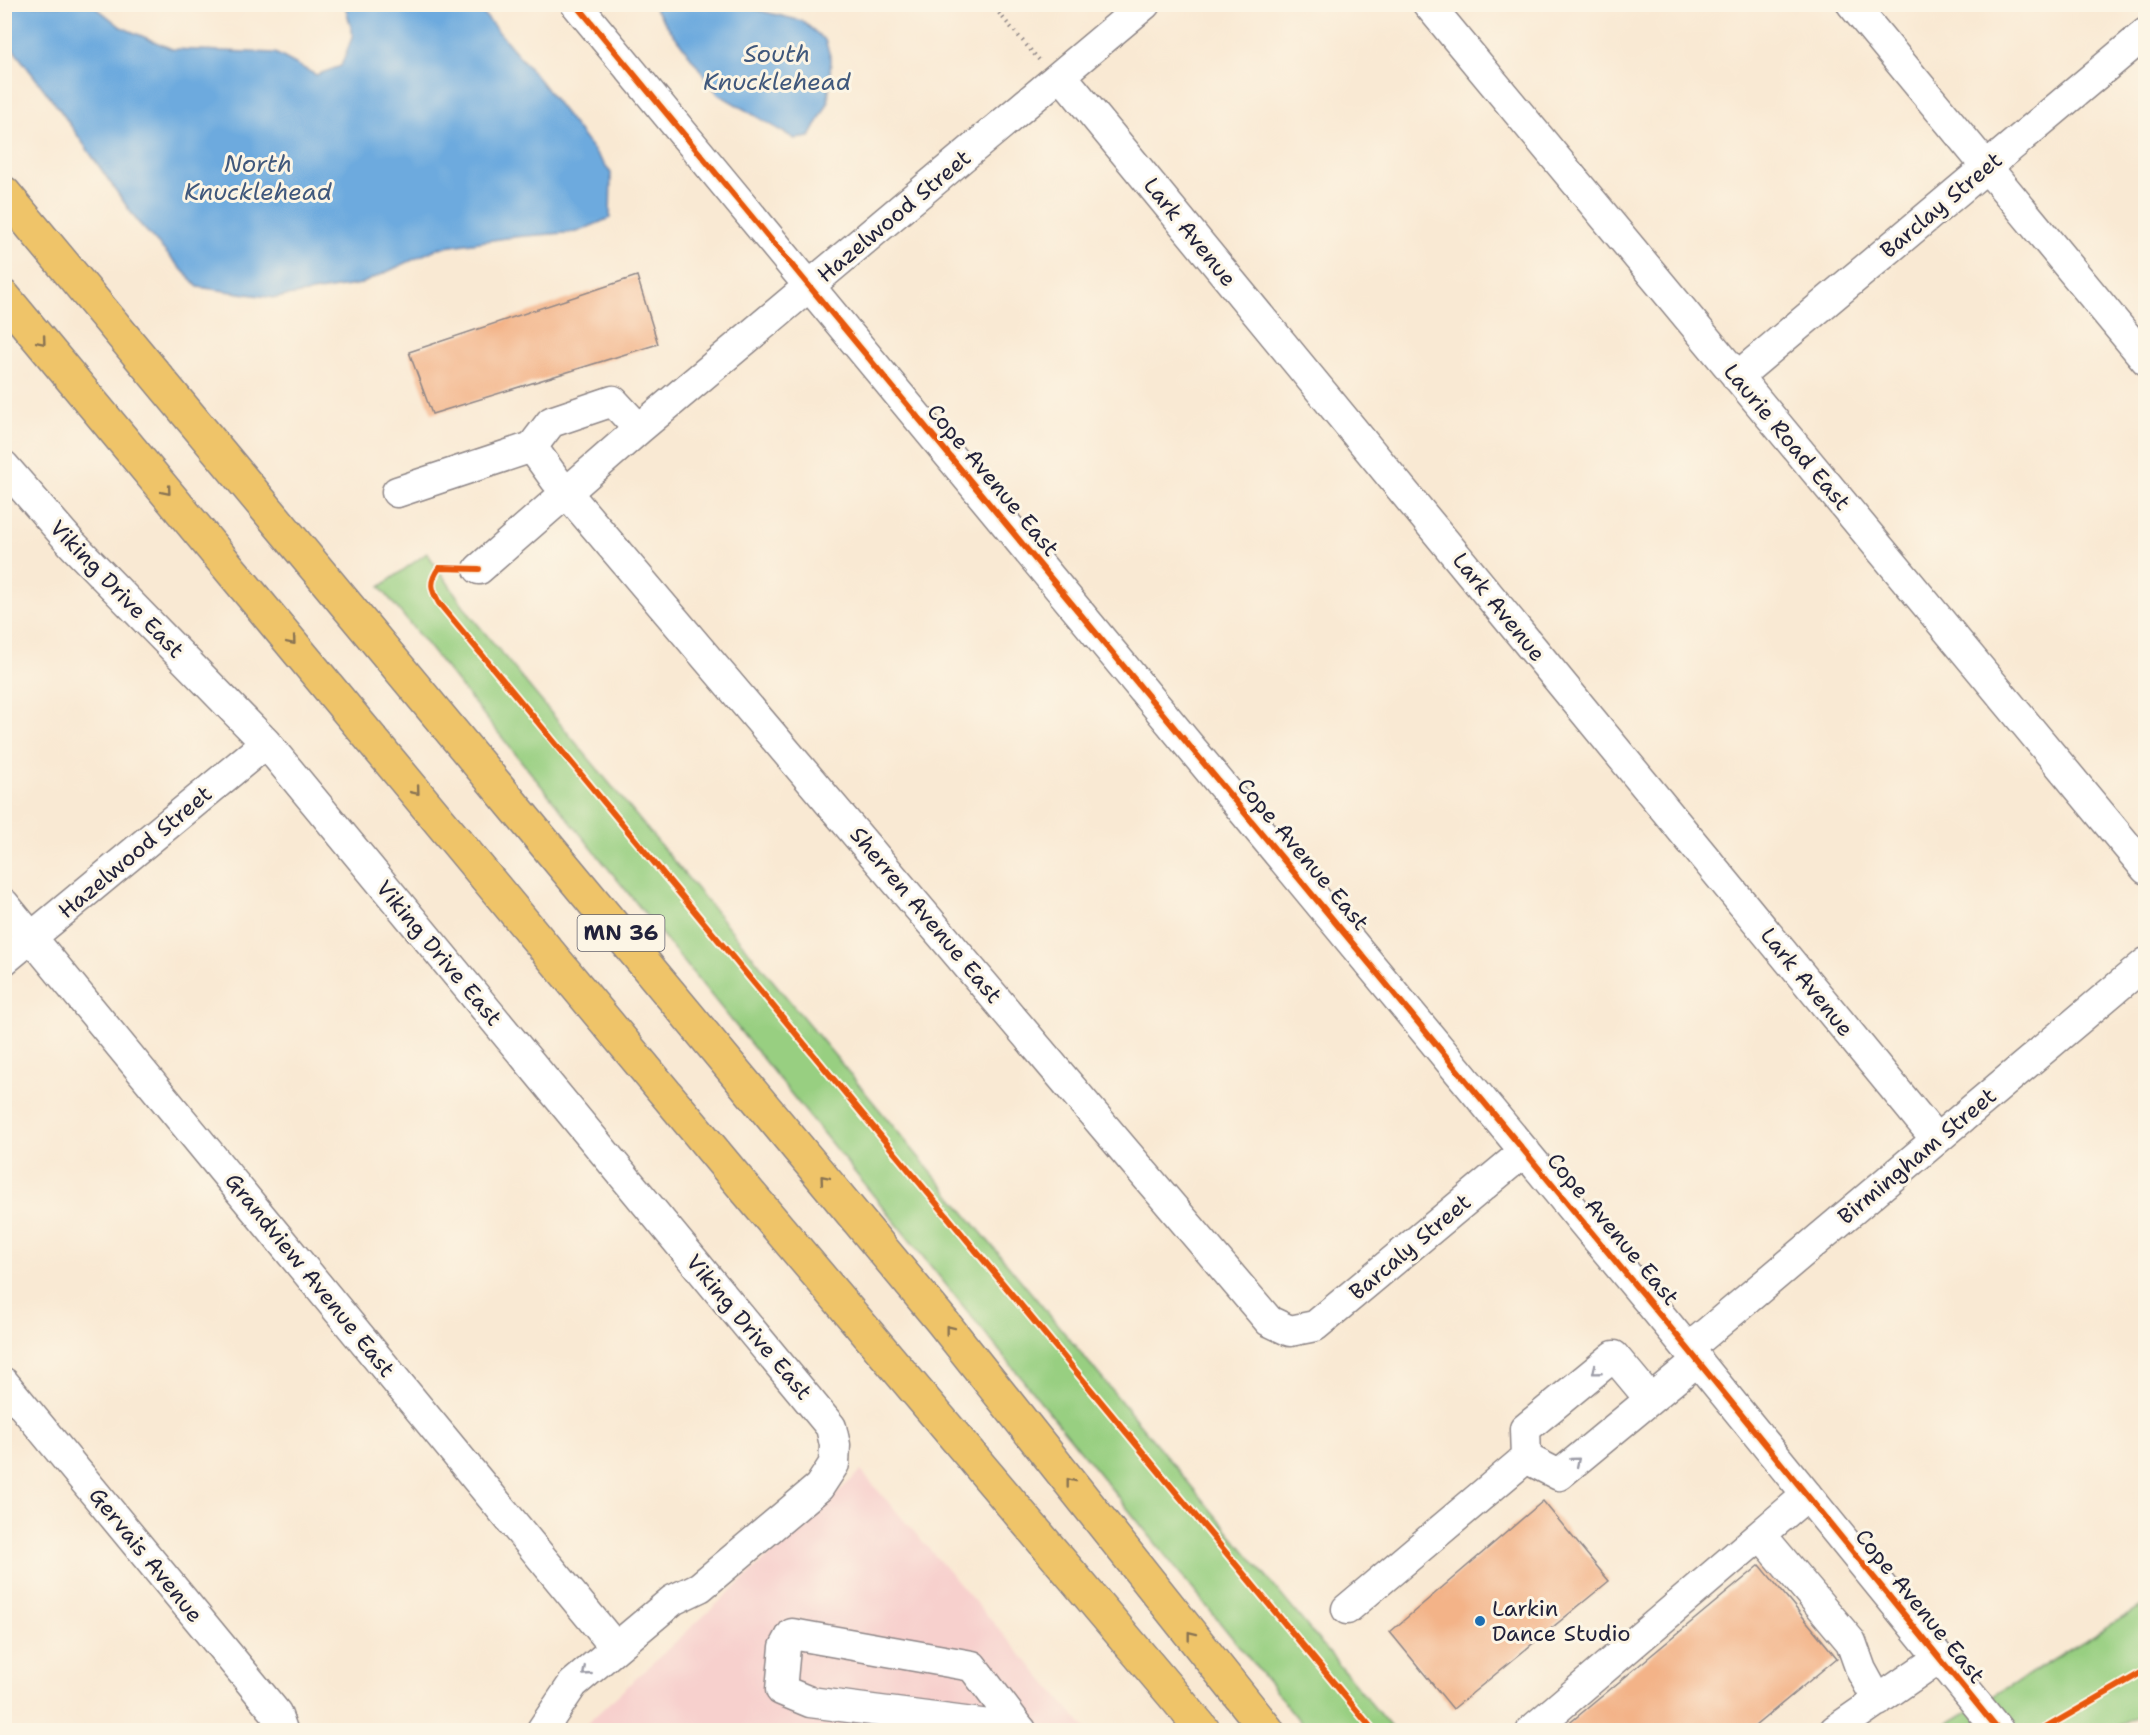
<svg xmlns="http://www.w3.org/2000/svg" width="2150" height="1735" viewBox="0 0 2150 1735" font-family="'Shantell Sans',sans-serif">
<style>
.built{fill:#f7d0cd}
.green{fill:#98cf81;stroke:#5d785e;stroke-width:1.5}
.water{fill:#6daade;stroke:#48668c;stroke-width:1.5}
.building{fill:#f3b388}
.lines{fill:none;stroke-linecap:round;stroke-linejoin:round}
.minor-casing{stroke:#8e8687;stroke-width:33}
.highway-casing{stroke:#8e8687;stroke-width:36}
.path{stroke:#8e8687;stroke-width:4;stroke-dasharray:1.5 4.5;stroke-linecap:butt}
.minor{stroke:#fff;stroke-width:30}
.highway{stroke:#efc469;stroke-width:33}
.cycleway-casing{stroke:#fcf5e5;stroke-width:10}
.cycleway{stroke:#e8590c;stroke-width:6}
.oneway{stroke:#887352}
.oneway2{stroke:#9c9ca7}
.poi-dot{fill:#1f6fb2;stroke:#fcf5e5;stroke-width:2}
.labels{text-anchor:middle;dominant-baseline:central;stroke-width:6;stroke-linejoin:round;paint-order:stroke}
.shield{fill:#fcf5e5;stroke:#63616e;stroke-width:1.5}
.shield-label{font-size:21px;font-weight:bold;fill:#22223b}
.street-label{font-size:22px;fill:#22223b;stroke:#fcf5e5}
.poi-label{font-size:22px;fill:#22223b;stroke:#fcf5e5;text-anchor:start}
.water-label{font-size:24px;font-style:italic;fill:#40587c;stroke:#fcf5e5}
</style>
<rect width="100%" height="100%" fill="#fcf5e5"/>
<filter id="ink" filterUnits="userSpaceOnUse"><feTurbulence type="fractalNoise" baseFrequency=".0167" numOctaves="2"/><feDisplacementMap in="SourceGraphic" scale="12" xChannelSelector="R" yChannelSelector="G"/><feConvolveMatrix kernelMatrix="1 2 1 2 8 2 1 2 1" color-interpolation-filters="sRGB"/></filter>
<filter id="wash" filterUnits="userSpaceOnUse"><feTurbulence type="fractalNoise" baseFrequency=".008" numOctaves="4" result="noise"/><feDisplacementMap in="SourceGraphic" scale="24" xChannelSelector="R" yChannelSelector="G"/><feGaussianBlur stdDeviation="1.35" result="paint"/><feColorMatrix in="noise" values="0 0 0 0 0 0 0 0 0 0 0 0 0 0 0 0 0 1.4 0 .05"/><feComposite in="paint" operator="in"/></filter>
<g filter="url(#wash)">
<rect width="100%" height="100%" fill="#f9e9d3"/>
<path class="built" d="M 861,1471 L 1087,1730 L 580,1730 Z"/>
<path class="green" d="M 427,553 L 470,615 L 1393,1730 L 1307,1730 L 380,587 Z
M 2145,1604 L 2145,1712 L 2111,1730 L 1937,1730 Z"/>
<path class="water" d="M 4,5 L 93,5 L 121,27 L 172,49 L 275,53 L 316,75 L 341,66 L 353,35 L 345,5 L 476,5 L 541,82 L 611,173 L 610,218 L 577,232 L 513,237 L 438,248 L 361,284 L 275,298 L 198,287 L 137,221 L 60,110 L 10,45 L 5,36 Z
M 652,5 L 737,5 L 802,21 L 825,40 L 831,59 L 828,103 L 810,137 L 795,139 L 718,94 Z"/>
<g id="blocks">
<path class="building" d="M 637,276 L 658,344 L 432,414 L 409,352 Z
M 1543,1501 L 1609,1581 L 1453,1709 L 1390,1632 Z
M 1760,1565 L 1837,1658 L 1749,1731 L 1560,1731 Z"/>
</g>
</g>
<g filter="url(#ink)">
<use href="#blocks" fill-opacity="0" stroke="#8e8687" stroke-width="1.5"/>
<g class="lines">
<g class="minor-casing">
<path id="minor" d="M 576,4 L 1688,1349 L 1998,1730
M 1428,4 L 2146,869
M 1852,4 L 2146,360
M 1061,75 L 1936,1139
M 1737,377 L 2146,33
M 532,447 L 555,479 L 1269,1321 L 1290,1331 L 1315,1326 L 1525,1151
M 4,466 L 72,544 L 266,743 L 831,1427 L 835,1445 L 834,1464 L 819,1487 L 700,1587 L 673,1600 L 573,1684 L 542,1730
M 397,492 L 532,447 L 551,422 L 613,401 L 639,429
M 479,569 L 639,429 L 1145,4
M 4,904 L 615,1647
M 4,960 L 266,743
M 1688,1349 L 2146,963
M 4,1383 L 276,1713 L 282,1730
M 1526,1458 L 1559,1475 L 1698,1360
M 1526,1458 L 1525,1429 L 1614,1356 L 1650,1399
M 1761,1535 L 1851,1642 L 1861,1670 L 1878,1701
M 1347,1609 L 1526,1458
M 1020,1729 L 810,1702 L 781,1690 L 785,1647 L 792,1634 L 972,1666 L 1020,1729 L 1021,1730
M 1532,1730 L 1807,1495
M 1835,1730 L 1939,1658"/>
</g>
<g class="highway-casing">
<path id="highway" d="M 4,193 L 941,1320 L 1267,1730
M 4,297 L 731,1172 L 1203,1730"/>
</g>
<path class="path" d="M 991,4 L 1040,61"/>
<use href="#minor" class="minor"/>
<use href="#highway" class="highway"/>
<g class="cycleway-casing">
<path id="cycleway" d="M 576,4 L 1688,1349 L 1998,1730
M 479,569 L 439,568 C 429,582 431,589 439,603 L 1373,1730
M 2042,1730 L 2146,1670"/>
</g>
<use href="#cycleway" class="cycleway"/>
</g>
<defs><path id="oneway-chevron" d="M-2-3.5L2.5 0L-2 3.5" fill="none" stroke-width="1.6" stroke-linecap="round" stroke-linejoin="round" transform="scale(1.5)"/></defs>
<g class="oneway">
<use href="#oneway-chevron" transform="translate(42 341) rotate(50)"/>
<use href="#oneway-chevron" transform="translate(167 491) rotate(50)"/>
<use href="#oneway-chevron" transform="translate(292 641) rotate(50)"/>
<use href="#oneway-chevron" transform="translate(416 791) rotate(50)"/>
<use href="#oneway-chevron" transform="translate(824 1179) rotate(-130)"/>
<use href="#oneway-chevron" transform="translate(949 1329) rotate(-128)"/>
<use href="#oneway-chevron" transform="translate(1070 1482) rotate(-128)"/>
<use href="#oneway-chevron" transform="translate(1191 1635) rotate(-128)"/>
</g>
<g class="oneway2">
<use href="#oneway-chevron" transform="translate(1596 1371) rotate(141)"/>
<use href="#oneway-chevron" transform="translate(1576 1461) rotate(-40)"/>
<use href="#oneway-chevron" transform="translate(586 1672) rotate(139)"/>
</g>
</g>
<circle class="poi-dot" cx="1480" cy="1621" r="6"/>
<g class="labels">
<rect class="shield" x="577.5" y="915" width="87" height="36" rx="4.5"/>
<g class="shield-label">
<text x="621" y="933">MN 36</text>
</g>
<g class="street-label">
<text transform="translate(1941 205) rotate(-40)">Barclay Street</text>
<text transform="translate(894 216) rotate(-40)">Hazelwood Street</text>
<text transform="translate(1190 232) rotate(51)">Lark Avenue</text>
<text transform="translate(1787 437) rotate(50)">Laurie Road East</text>
<text transform="translate(993 480) rotate(50)">Cope Avenue East</text>
<text transform="translate(117 589) rotate(46)">Viking Drive East</text>
<text transform="translate(1499 607) rotate(51)">Lark Avenue</text>
<text transform="translate(135 852) rotate(-40)">Hazelwood Street</text>
<text transform="translate(1303 854) rotate(50)">Cope Avenue East</text>
<text transform="translate(926 915) rotate(50)">Sherren Avenue East</text>
<text transform="translate(439 953) rotate(50)">Viking Drive East</text>
<text transform="translate(1807 982) rotate(51)">Lark Avenue</text>
<text transform="translate(1917 1156) rotate(-40)">Birmingham Street</text>
<text transform="translate(1613 1229) rotate(50)">Cope Avenue East</text>
<text transform="translate(1410 1247) rotate(-40)">Barcaly Street</text>
<text transform="translate(310 1275) rotate(51)">Grandview Avenue East</text>
<text transform="translate(749 1327) rotate(50)">Viking Drive East</text>
<text transform="translate(146 1555) rotate(51)">Gervais Avenue</text>
<text transform="translate(1920 1606) rotate(51)">Cope Avenue East</text>
</g>
<g class="poi-label">
<text x="1492" y="1608">Larkin<tspan x="1492" dy="25">Dance Studio</tspan></text>
</g>
<g class="water-label">
<text x="777" y="54">South<tspan x="777" dy="28">Knucklehead</tspan></text>
<text x="258" y="164">North<tspan x="258" dy="28">Knucklehead</tspan></text>
</g>
</g>
<rect width="2150" height="1735" fill="none" stroke="#fcf5e5" stroke-width="24"/>
</svg>
